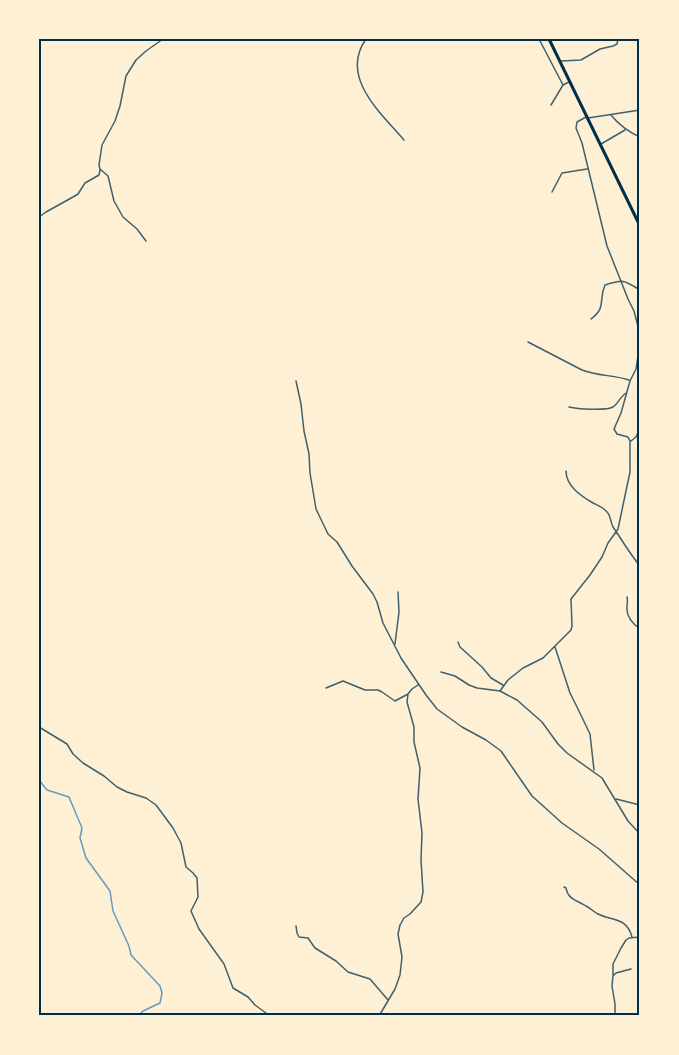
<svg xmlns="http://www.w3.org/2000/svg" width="679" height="1055" viewBox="0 0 679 1055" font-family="'PT Sans',sans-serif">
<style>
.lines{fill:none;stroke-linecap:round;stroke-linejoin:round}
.stream{stroke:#669bbc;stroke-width:1.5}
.minor{stroke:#3f606c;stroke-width:1.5}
.trunk{stroke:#003049;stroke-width:3}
.neatline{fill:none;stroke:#003049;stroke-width:2}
</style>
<rect width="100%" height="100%" fill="#fdf0d5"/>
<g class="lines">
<path class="stream" d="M 39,780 L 47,790 L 69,797 L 82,828 L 80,838 L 86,858 L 110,891 L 113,911 L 129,946 L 131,955 L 160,986 L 162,993 L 160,1003 L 143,1011 L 138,1016"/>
<path class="minor" d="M 366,39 C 339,77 381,113 404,140
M 539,39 L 563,85
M 561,61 L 581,60 L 600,49 L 613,46 L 617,44 L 618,39
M 551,105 L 563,85 L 569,82
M 611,115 C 618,124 630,133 640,137
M 586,117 L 577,122 L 576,128 L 582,143 L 607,246 L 628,299 L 634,311 L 640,334
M 588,118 L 640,110
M 601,144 L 625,130
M 552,192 L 562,173 L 587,169
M 39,217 L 46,212 L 73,197 L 78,194 L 85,183 L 99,175 L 100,170
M 146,241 L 137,229 L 123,217 L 114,201 L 108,176 L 100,169 L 99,165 L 102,145 L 115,121 L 120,106 L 126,76 L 136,60 L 146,51 L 163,39
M 591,319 C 607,307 598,301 605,285 C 624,279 624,280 640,290
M 528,342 L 582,370 C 597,376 614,375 629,380
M 296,381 L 301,404 L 304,431 L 309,454 L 310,473 L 316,509 L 328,534 L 337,542 L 352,566 L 373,594 L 377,602 L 383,623 L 401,658 L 426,695 L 437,709 L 462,727 L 486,740 L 501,751 L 532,796 L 562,823 L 599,849 L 640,885
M 569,407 C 577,409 606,411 613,407 C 617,405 620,397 626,393
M 631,441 L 636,437 L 640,428
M 566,471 C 566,486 581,496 593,503 C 597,505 602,507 605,510 C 611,514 610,521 613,527 C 622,540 630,554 640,566
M 627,597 C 628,601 627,604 627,607 C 626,617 633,624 640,629
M 458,642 L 460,647 L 482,667 L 491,678 L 503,685
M 395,644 L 399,612 L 398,592
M 555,647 L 570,693 L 577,707 L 590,734 L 594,770
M 441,672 L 455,676 L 469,685 L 477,688 L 500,691 L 517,700 L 542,722 L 558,744 L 567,753 L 602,778 L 628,821 L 640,834
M 326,688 L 343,681 L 365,690 L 378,690 L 382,692 L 395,701 L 408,694
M 500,691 L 508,680 L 523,668 L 543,658 L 571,630 L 572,626 L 571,599 L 590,575 L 602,557 L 608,543 L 618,529 L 630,472 L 630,441 L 628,437 L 617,434 L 614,429 L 621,413 L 630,381 L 636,369 L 640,342
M 39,727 L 67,744 L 73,754 L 83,763 L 104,776 L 117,787 L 127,792 L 146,798 L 156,805 L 173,828 L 181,843 L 186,867 L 193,873 L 197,878 L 198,897 L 191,911 L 199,929 L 224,964 L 233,988 L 248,997 L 255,1005 L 270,1016
M 616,799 L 640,805
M 564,887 L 566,888 C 568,900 577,900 586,906 C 590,908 594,912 598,914 C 612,921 627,917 632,937
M 296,926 L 297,933 L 299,937 L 308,938 L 315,948 L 336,961 L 348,972 L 370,979 L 388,1000
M 613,976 L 616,973 L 631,969
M 379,1016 L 395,989 L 400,975 L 402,957 L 398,934 L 400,925 L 404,918 L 410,914 L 421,902 L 423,892 L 421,860 L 422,833 L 418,799 L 420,768 L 414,742 L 414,727 L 407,702 L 408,694 L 412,689 L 418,685
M 615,1016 L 615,1004 L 612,986 L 613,976 L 613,964 L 621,948 L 626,940 L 629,938 L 640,937"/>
<path class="trunk" d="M 549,39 L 640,226"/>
</g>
<rect width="679" height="1055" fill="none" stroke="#fdf0d5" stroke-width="81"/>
<rect x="40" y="40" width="598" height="974" class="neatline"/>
</svg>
